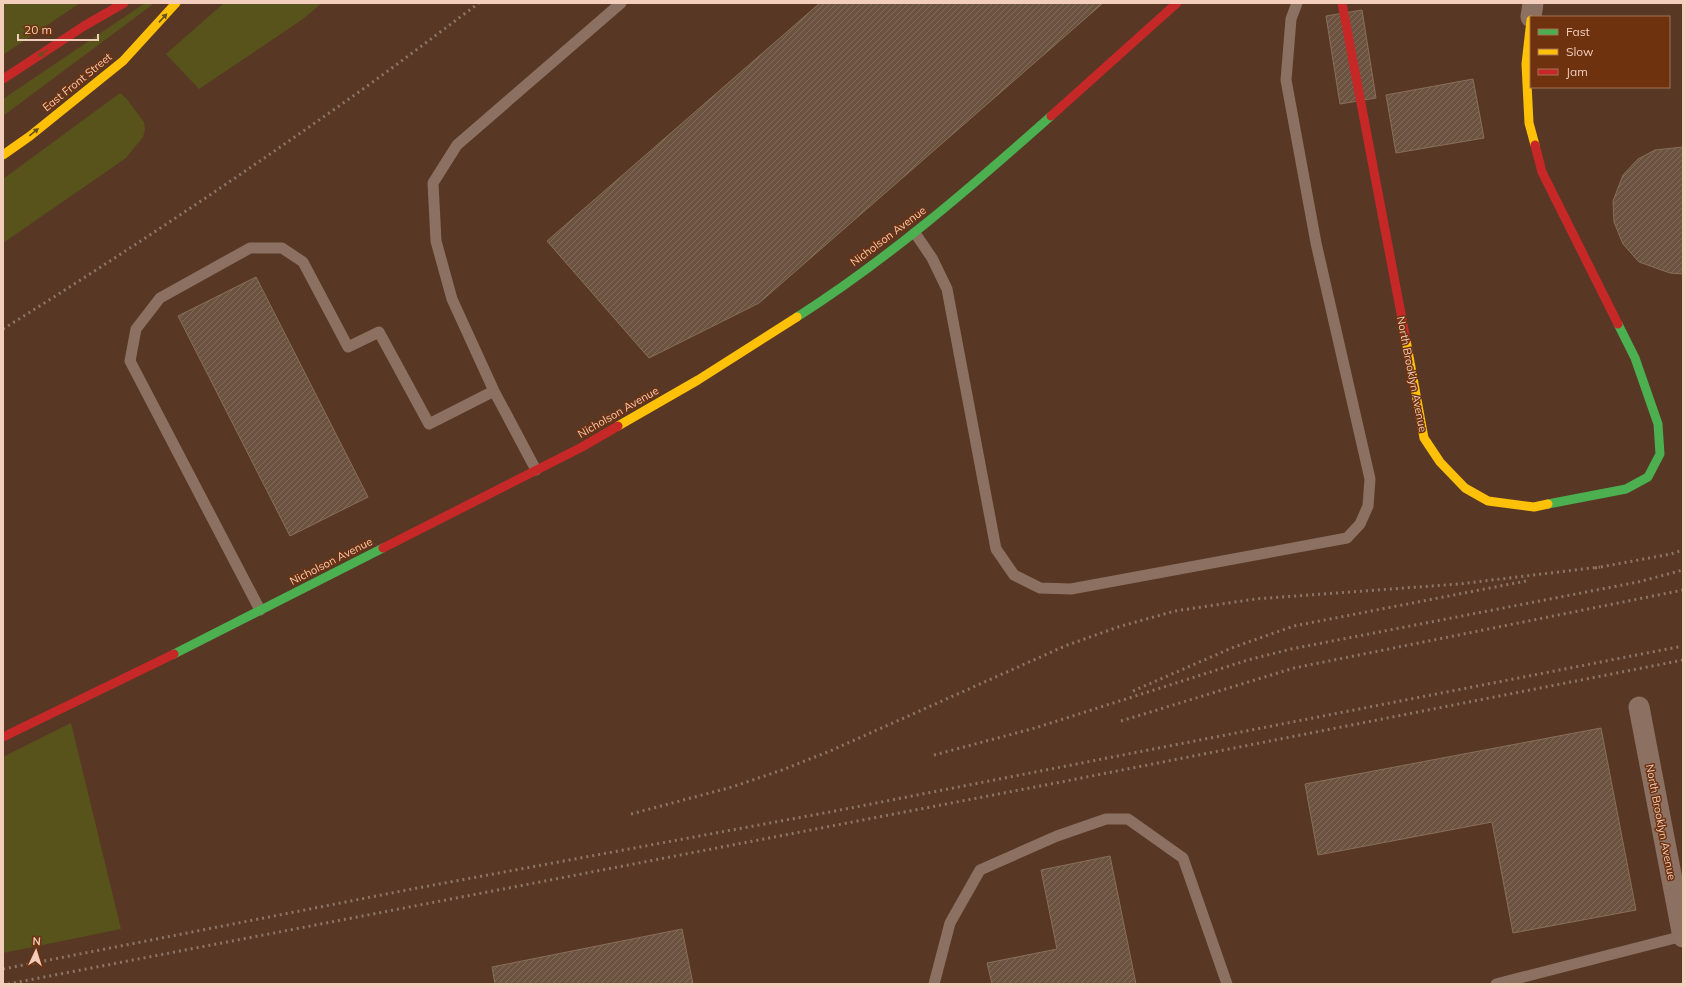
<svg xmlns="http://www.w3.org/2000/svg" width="1686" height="987" viewBox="0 0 1686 987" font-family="Mulish,sans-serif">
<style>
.grass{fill:#58521b}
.building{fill:url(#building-hatch);stroke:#886f5b}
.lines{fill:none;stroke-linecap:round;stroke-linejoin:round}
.lane{stroke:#8c7061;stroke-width:11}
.street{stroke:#8c7061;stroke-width:21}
.fast{stroke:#4caf50;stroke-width:9}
.slow{stroke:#ffc107;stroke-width:9}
.jam{stroke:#c62828;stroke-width:9}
.rail{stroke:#8e7568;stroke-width:3;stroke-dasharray:2 4;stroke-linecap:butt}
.oneway{fill:#66511f}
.labels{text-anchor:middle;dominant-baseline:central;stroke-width:3;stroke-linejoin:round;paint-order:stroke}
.street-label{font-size:11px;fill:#f3cebd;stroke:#6e320f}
</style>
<defs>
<pattern id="building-hatch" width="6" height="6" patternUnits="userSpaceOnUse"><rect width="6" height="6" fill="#6c533f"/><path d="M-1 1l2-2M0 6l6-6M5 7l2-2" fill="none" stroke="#816b59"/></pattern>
</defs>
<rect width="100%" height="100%" fill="#583825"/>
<path class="grass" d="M 3,3 L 80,3 L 3,55 Z
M 145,3 L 151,3 L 152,5 L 3,116 L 3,99 Z
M 224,3 L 322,3 L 303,19 L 199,89 L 166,54 Z
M 120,93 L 126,98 L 144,122 L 145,130 L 143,137 L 126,158 L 3,243 L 3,179 Z
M 71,723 L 121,929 L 3,953 L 3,757 Z"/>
<path class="building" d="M 820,3 L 1103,3 L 759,303 L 649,358 L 547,241 Z
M 1362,10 L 1376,98 L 1340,104 L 1326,16 Z
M 1473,79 L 1484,138 L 1396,153 L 1386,95 Z
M 1683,147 L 1683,274 L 1670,273 L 1639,262 L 1623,244 L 1614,222 L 1613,201 L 1623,175 L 1638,159 L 1655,150 Z
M 256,277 L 368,497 L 290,536 L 178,316 Z
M 1601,728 L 1636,910 L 1513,933 L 1492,822 L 1318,855 L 1305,784 Z
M 1110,856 L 1136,984 L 992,984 L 987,963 L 1057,949 L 1041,870 Z
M 682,929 L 693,984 L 495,984 L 492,967 Z"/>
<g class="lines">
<path class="lane" d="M 915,233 L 932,258 L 947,289 L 996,549 L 1014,575 L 1040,588 L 1071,589 L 1347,538 L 1360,524 L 1368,506 L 1370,479 L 1316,243 L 1286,80 L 1291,19 L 1297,3
M 536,470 L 494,391 L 452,299 L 436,241 L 433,183 L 457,145 L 621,3
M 260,610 L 130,361 L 136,329 L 160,298 L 250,248 L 282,248 L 303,262 L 348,347 L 379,332 L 429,424 L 494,391
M 934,984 L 950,923 L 980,870 L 1057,836 L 1106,819 L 1128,819 L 1183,858 L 1227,984
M 1496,984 L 1683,936"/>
<path class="street" d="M 1531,17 L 1533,3
M 1639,707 L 1683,937"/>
<path class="fast" d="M 797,317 C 888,259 970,188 1051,116
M 1548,504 L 1626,489 L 1648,477 L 1660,454 L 1658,424 L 1635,358 L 1618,324
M 174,654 L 383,548"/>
<path class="slow" d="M 1531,20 L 1526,64 L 1529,123 L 1535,145
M 3,155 L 30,136 L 123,61 L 176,3
M 1406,340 L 1424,438 L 1440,462 L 1465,488 L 1488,501 L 1534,507 L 1548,504
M 618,426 L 698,380 L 797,317"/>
<path class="jam" d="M 1342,3 L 1406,340
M 3,79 L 84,26 L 124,3
M 1051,116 L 1177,3
M 1535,145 L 1542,172 L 1618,324
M 383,548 L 582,447 L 618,426
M 3,737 L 174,654"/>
<path class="rail" d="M 3,329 C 125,253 245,173 363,89 C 402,61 440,32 479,3
M 1595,568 L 1671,554 L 1683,550
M 1133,691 L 1234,647 L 1294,626 L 1526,581
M 1121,721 L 1294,668 L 1683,590
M 934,755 L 1035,728 L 1248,660 L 1291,649 L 1638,582 L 1683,570
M 631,814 L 732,787 L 782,770 L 830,751 L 1065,646 L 1118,627 L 1175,611 L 1255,599 L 1459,584 L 1600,567
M 3,969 L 412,889 L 835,811 L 1683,646
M 8,984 L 1061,782 L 1683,660"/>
</g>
<defs><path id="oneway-solid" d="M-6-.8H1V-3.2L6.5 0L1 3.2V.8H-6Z"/></defs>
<g class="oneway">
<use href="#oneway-solid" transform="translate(163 18) rotate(-47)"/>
<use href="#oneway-solid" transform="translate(43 53) rotate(146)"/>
<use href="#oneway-solid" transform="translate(34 132) rotate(-39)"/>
</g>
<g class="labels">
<g class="street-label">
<text transform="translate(77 82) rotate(-39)">East Front Street</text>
<text transform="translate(888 236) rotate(-37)">Nicholson Avenue</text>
<text transform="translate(1412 374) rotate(79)">North Brooklyn Avenue</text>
<text transform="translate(618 412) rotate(-30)">Nicholson Avenue</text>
<text transform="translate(331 561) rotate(-27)">Nicholson Avenue</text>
<text transform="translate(1661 822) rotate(79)">North Brooklyn Avenue</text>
</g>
</g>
<rect width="1686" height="987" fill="none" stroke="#f3cebd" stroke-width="8"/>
<rect x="1530" y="16" width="140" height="72" fill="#6e320f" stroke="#a37055"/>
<rect x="1538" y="29" width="20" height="6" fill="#4caf50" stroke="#a37055"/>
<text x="1566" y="36" font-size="12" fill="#f3cebd">Fast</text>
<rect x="1538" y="49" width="20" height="6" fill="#ffc107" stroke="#a37055"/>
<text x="1566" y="56" font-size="12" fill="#f3cebd">Slow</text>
<rect x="1538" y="69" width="20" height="6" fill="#c62828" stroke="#a37055"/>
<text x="1566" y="76" font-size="12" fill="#f3cebd">Jam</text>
<g transform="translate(36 951) rotate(4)" stroke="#6e320f" stroke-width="3" paint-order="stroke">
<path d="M0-3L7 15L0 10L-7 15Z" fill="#f3cebd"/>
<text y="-6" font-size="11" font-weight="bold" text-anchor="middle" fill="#f3cebd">N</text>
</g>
<path d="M18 34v6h80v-6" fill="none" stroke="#f3cebd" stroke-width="2"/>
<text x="24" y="34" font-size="12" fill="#f3cebd" stroke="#6e320f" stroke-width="3" paint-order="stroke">20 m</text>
</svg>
